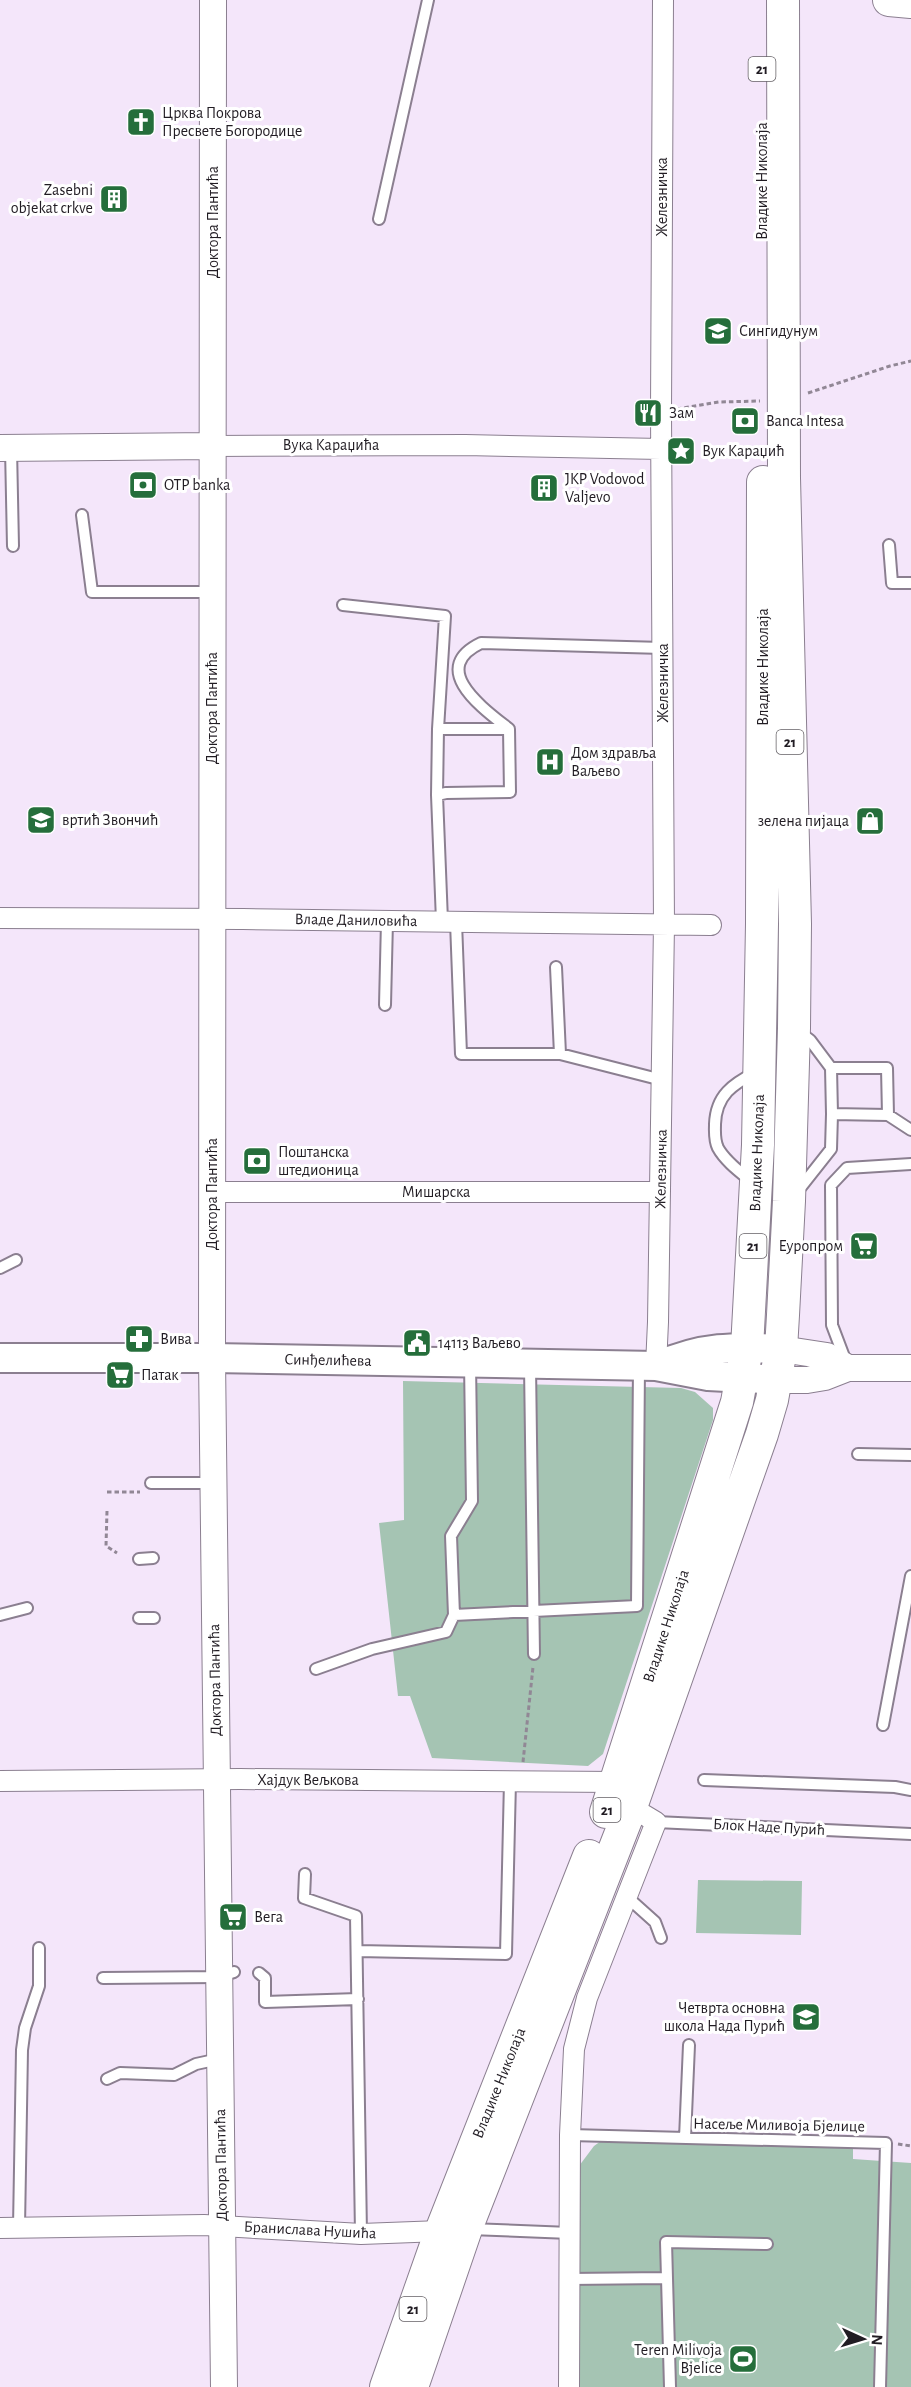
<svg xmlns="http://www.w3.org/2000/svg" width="911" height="2387" viewBox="0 0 911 2387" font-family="'Alegreya Sans',sans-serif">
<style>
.green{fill:#a5c4b3}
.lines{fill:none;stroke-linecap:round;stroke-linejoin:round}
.service-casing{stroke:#8b7f90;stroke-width:14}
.minor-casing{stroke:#8b7f90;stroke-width:22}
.tertiary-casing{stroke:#8b7f90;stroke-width:28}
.secondary-casing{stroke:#8b7f90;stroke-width:32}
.primary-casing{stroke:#8b7f90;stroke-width:34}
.path{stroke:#918795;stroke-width:3;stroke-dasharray:4.5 3;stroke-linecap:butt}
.service{stroke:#fff;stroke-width:10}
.minor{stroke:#fff;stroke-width:20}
.tertiary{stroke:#fff;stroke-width:26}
.secondary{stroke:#fff;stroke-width:28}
.primary{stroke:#fff;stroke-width:32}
.labels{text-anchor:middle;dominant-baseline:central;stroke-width:6;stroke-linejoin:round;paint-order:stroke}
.shield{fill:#fff;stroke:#646065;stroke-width:1.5}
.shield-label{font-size:15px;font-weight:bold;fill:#211c23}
.poi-label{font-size:16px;fill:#211c23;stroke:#fff;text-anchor:start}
.street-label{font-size:16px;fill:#211c23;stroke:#fff}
</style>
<rect width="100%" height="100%" fill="#f4e6fa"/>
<path class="green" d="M 403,1381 L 681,1388 L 695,1392 L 713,1408 L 713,1420 L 603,1754 L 588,1766 L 432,1758 L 410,1696 L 398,1696 L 379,1523 L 404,1520 Z
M 698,1880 L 802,1881 L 801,1935 L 696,1933 Z
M 608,2136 L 853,2142 L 853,2159 L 911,2163 L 911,2387 L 569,2387 L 570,2178 L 594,2146 Z"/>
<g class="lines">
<g class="service-casing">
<path id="service" d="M 379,219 L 428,0
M 11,448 L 13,546
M 82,515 L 92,592 L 212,592
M 889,545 L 892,583 L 911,583
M 343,605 L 445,616 L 438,729 L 437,795 L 442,921
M 438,729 L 509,729
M 437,795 L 446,793 L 510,792 L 509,729 C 484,709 427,669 481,643 L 663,648
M 456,922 L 461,1054 L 560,1054 L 662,1080
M 556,967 L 560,1054
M 385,1005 L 387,921
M 831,1068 L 887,1068 L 888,1115
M 832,1114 L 888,1115 L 911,1130
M 751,1181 C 740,1172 725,1161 718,1148 C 714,1140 715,1132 715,1124 C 716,1095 733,1084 756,1072
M 797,1192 L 831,1149 L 832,1114 L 831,1068 L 810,1040 L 798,1031
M 0,1268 L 16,1260
M 846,1362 L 832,1325 L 831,1185 L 847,1168 L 911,1164
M 470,1363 L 472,1501 L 451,1536 L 454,1615 L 637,1606 L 639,1366
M 530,1366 L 534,1654
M 858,1454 L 911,1455
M 151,1483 L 213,1483
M 139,1559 L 153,1558
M 0,1615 L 27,1608
M 139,1618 L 154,1618
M 316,1669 L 372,1649 L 446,1632 L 454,1615
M 883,1725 L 911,1576
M 704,1780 L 895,1787 L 911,1790
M 656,1822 L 911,1834
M 305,1874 L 304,1898 L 356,1916 L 361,2234
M 626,1896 L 655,1922 L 661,1938
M 358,1951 L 506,1954 L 510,1781
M 259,1973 L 265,1978 L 265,2002 L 358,1999
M 103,1978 L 218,1977 L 234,1972
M 107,2079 L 120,2073 L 174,2075 L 196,2064 L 219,2059
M 570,2135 L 886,2143 L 880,2387
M 685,2138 L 689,2045
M 19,2227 L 22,2050 L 25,2028 L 39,1986 L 39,1948
M 470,2229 L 570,2233
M 568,2279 L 667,2278
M 670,2387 L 666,2242 L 767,2244"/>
</g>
<g class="minor-casing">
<path id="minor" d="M 212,446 L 465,445 L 661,449
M 0,918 L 243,919 L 711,925
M 212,1192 L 660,1192
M 656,1366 L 658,1322 L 664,924 L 661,413 L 663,0
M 0,1781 L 240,1779 L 617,1782
M 0,2228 L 204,2225 L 361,2234 L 441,2231
M 569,2387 L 570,2135 L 574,2049 L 587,1998 L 656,1822 L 631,1807"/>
</g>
<g class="tertiary-casing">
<path id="tertiary" d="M 213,0 L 212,1358 L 224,2387
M 0,448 L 212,446
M 781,1349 L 827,1356 L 848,1368
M 775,1380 L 807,1380 L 825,1377 L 848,1368 L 911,1368"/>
</g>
<g class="secondary-casing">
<path id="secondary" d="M 0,1358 L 212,1358 L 656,1366 L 708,1376 L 764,1379
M 658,1366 C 702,1346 734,1347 781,1349"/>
</g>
<g class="primary-casing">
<path id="primary" d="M 889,0 L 911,2
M 606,1812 L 737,1402 L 747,1348 L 758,1145 L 762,924 L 763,482
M 386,2387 L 441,2231 L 589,1856
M 412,2387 L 466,2229 L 631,1807 L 762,1434 L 772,1400 L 781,1349 L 783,1315 L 789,1201 L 794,1028 L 795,924 L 784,478 L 783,0"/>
</g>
<path class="path" d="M 808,393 L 890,366 L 911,361
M 677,409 L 719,402 L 760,401
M 107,1492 L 140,1492
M 107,1511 L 106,1546 L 117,1553
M 523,1762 L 533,1667
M 898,2144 L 911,2146"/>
<use href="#service" class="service"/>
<use href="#minor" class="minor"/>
<use href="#tertiary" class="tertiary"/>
<use href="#secondary" class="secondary"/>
<use href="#primary" class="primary"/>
</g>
<defs>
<g id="church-square" transform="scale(1.5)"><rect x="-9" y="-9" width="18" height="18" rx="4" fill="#256e3b" stroke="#fff"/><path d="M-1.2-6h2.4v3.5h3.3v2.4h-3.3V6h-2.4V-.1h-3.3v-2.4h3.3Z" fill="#fff"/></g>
<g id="building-square" transform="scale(1.5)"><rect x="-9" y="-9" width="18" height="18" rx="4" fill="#256e3b" stroke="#fff"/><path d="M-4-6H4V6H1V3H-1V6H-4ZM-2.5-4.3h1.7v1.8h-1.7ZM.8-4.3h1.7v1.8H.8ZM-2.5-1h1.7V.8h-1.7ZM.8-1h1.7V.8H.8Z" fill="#fff"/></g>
<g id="university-square" transform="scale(1.5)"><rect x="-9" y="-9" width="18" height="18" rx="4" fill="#256e3b" stroke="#fff"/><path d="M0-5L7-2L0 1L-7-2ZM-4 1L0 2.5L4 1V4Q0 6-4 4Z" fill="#fff"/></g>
<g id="restaurant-square" transform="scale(1.5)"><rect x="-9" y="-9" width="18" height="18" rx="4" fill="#256e3b" stroke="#fff"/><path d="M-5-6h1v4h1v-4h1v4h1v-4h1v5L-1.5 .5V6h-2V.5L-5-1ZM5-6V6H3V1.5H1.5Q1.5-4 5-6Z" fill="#fff"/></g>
<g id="bank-square" transform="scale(1.5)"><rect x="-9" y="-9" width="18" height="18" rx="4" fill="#256e3b" stroke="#fff"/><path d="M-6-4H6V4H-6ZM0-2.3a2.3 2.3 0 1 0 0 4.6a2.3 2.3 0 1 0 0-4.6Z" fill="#fff"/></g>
<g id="sight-square" transform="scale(1.5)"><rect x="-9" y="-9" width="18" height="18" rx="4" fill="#256e3b" stroke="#fff"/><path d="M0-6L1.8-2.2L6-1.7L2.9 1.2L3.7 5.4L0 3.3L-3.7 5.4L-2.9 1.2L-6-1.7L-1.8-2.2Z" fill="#fff"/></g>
<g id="hospital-square" transform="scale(1.5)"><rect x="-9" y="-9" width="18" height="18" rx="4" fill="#256e3b" stroke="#fff"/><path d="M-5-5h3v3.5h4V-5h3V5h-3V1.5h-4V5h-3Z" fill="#fff"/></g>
<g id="school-square" transform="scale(1.5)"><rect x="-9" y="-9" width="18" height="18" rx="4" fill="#256e3b" stroke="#fff"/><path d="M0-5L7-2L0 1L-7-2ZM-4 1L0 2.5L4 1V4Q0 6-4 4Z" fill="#fff"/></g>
<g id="shop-square" transform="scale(1.5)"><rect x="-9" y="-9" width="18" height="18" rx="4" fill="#256e3b" stroke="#fff"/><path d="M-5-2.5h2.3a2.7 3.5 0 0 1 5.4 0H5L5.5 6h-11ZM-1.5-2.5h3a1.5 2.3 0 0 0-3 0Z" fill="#fff"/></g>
<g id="supermarket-square" transform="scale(1.5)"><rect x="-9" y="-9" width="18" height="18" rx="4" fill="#256e3b" stroke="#fff"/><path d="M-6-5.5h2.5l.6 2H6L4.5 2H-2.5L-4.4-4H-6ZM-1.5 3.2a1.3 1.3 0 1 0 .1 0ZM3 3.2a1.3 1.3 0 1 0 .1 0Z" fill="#fff"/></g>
<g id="pharmacy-square" transform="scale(1.5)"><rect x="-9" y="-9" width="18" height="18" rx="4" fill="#256e3b" stroke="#fff"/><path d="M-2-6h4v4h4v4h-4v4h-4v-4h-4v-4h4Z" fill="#fff"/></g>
<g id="civic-square" transform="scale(1.5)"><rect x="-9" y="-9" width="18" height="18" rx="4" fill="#256e3b" stroke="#fff"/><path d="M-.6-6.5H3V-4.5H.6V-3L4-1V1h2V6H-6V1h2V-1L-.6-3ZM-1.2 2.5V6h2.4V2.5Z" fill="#fff"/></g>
<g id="stadium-square" transform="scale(1.5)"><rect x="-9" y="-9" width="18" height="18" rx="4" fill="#256e3b" stroke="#fff"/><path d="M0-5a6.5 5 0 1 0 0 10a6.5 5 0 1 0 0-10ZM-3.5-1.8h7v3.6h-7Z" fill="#fff"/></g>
</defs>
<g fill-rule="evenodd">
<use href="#church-square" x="141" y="122"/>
<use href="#building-square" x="114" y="199"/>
<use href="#university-square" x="718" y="331"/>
<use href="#restaurant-square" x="648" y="413"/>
<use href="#bank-square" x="745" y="421"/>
<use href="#sight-square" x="681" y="451"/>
<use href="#bank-square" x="143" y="485"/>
<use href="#building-square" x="544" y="488"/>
<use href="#hospital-square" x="550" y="762"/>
<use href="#school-square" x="41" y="820"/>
<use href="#shop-square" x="870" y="821"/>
<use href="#bank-square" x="257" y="1161"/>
<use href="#supermarket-square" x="864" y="1246"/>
<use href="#pharmacy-square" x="139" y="1339"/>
<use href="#civic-square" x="417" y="1343"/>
<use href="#supermarket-square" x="120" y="1375"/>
<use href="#supermarket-square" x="233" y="1917"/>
<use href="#school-square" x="806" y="2017"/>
<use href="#stadium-square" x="743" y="2359"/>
</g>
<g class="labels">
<g class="shield">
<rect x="748.5" y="57" width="27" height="24" rx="4.5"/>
<rect x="776.5" y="730" width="27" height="24" rx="4.5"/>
<rect x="739.5" y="1234" width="27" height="24" rx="4.5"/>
<rect x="593.5" y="1798" width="27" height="24" rx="4.5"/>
<rect x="399.5" y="2297" width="27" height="24" rx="4.5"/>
</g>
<g class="shield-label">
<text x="762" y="69">21</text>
<text x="790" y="742">21</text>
<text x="753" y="1246">21</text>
<text x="607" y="1810">21</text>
<text x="413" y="2309">21</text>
</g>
<g class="poi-label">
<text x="162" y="113">Црква Покрова<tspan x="162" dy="18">Пресвете Богородице</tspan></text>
<text x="93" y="190" text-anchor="end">Zasebni<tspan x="93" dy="18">objekat crkve</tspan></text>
<text x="739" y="331">Сингидунум</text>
<text x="669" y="413">Зам</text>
<text x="766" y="421">Banca Intesa</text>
<text x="702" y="451">Вук Караџић</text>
<text x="565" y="479">JKP Vodovod<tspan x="565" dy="18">Valjevo</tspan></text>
<text x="164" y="485">OTP banka</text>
<text x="571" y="753">Дом здравља<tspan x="571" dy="18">Ваљево</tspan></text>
<text x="62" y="820">вртић Звончић</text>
<text x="849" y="821" text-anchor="end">зелена пијаца</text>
<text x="278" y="1152">Поштанска<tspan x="278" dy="18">штедионица</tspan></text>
<text x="843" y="1246" text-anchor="end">Еуропром</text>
<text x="160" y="1339">Вива</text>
<text x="438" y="1343">14113 Ваљево</text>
<text x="141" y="1375">Патак</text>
<text x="254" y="1917">Вега</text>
<text x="785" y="2008" text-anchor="end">Четврта основна<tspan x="785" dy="18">школа Нада Пурић</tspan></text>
<text x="722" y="2350" text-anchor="end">Teren Milivoja<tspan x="722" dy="18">Bjelice</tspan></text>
</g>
<g class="street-label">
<text transform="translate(762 181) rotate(-90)">Владике Николаја</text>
<text transform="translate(662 197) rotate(-90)">Железничка</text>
<text transform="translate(213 222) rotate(-90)">Доктора Пантића</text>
<text x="331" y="445">Вука Караџића</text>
<text transform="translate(763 667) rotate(-90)">Владике Николаја</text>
<text transform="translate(663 683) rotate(-90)">Железничка</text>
<text transform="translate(212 708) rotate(-90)">Доктора Пантића</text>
<text transform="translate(356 920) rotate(1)">Владе Даниловића</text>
<text transform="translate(757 1153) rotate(-88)">Владике Николаја</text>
<text transform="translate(661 1169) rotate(-89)">Железничка</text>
<text x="436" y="1192">Мишарска</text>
<text transform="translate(212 1194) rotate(-90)">Доктора Пантића</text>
<text transform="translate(328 1360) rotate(1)">Синђелићева</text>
<text transform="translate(666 1626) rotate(-72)">Владике Николаја</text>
<text transform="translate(215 1680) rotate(-91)">Доктора Пантића</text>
<text x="308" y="1780">Хајдук Вељкова</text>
<text transform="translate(769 1827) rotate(3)">Блок Наде Пурић</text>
<text transform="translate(499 2083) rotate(-68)">Владике Николаја</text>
<text transform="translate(779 2125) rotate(1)">Насеље Миливоја Бјелице</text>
<text transform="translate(221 2165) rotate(-91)">Доктора Пантића</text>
<text transform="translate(310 2230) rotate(3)">Бранислава Нушића</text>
</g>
</g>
<g transform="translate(863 2339) rotate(94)" stroke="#ffffff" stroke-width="4.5" paint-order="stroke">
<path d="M0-4.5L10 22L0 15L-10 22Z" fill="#211c23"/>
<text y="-9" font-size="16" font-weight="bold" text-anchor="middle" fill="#211c23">N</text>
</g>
</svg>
